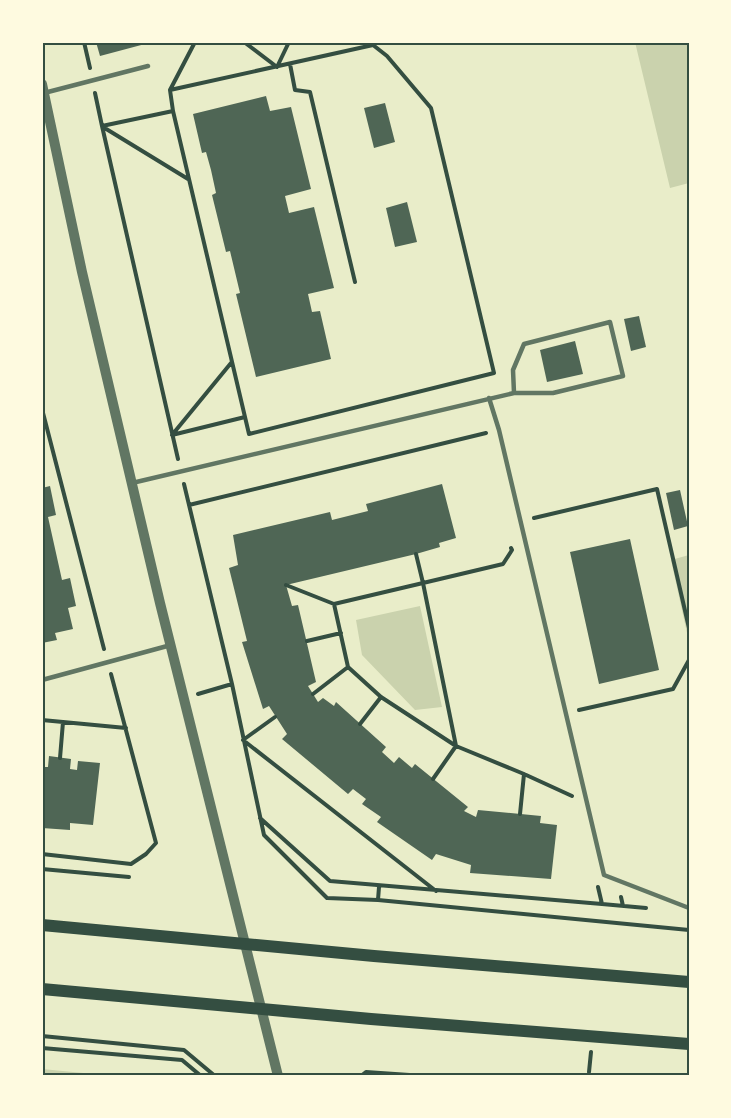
<svg xmlns="http://www.w3.org/2000/svg" width="731" height="1118" viewBox="0 0 731 1118" font-family="Commissioner,sans-serif">
<style>
.green{fill:#cad2ad}
.building{fill:#4f6655}
.lines{fill:none;stroke-linecap:round;stroke-linejoin:round}
.path{stroke:#344e41;stroke-width:4}
.service{stroke:#617663;stroke-width:4.5}
.tertiary{stroke:#617663;stroke-width:10}
.secondary{stroke:#344e41;stroke-width:12}
.neatline{fill:none;stroke:#344e41;stroke-width:2}
</style>
<rect width="100%" height="100%" fill="#e9edc9"/>
<path class="green" d="M 635,42 L 689,42 L 689,183 L 670,188 Z
M 689,555 L 689,642 L 671,560 Z
M 420,606 L 442,707 L 415,710 L 362,655 L 356,620 Z
M 42,1069 L 114,1076 L 42,1076 Z"/>
<path class="building" d="M 96,42 L 144,42 L 145,44 L 100,56 Z
M 266,96 L 270,111 L 291,107 L 311,189 L 285,196 L 289,213 L 314,207 L 334,288 L 308,294 L 312,312 L 320,311 L 331,359 L 256,377 L 236,294 L 240,293 L 230,251 L 226,252 L 212,195 L 216,193 L 211,170 L 206,152 L 202,153 L 193,114 Z
M 385,103 L 395,142 L 374,148 L 364,108 Z
M 407,202 L 417,242 L 395,247 L 386,208 Z
M 639,316 L 646,347 L 631,351 L 624,319 Z
M 575,341 L 583,374 L 547,382 L 540,350 Z
M 442,484 L 456,538 L 439,543 L 440,547 L 416,554 L 286,585 L 292,606 L 298,605 L 316,682 L 308,686 L 318,702 L 323,698 L 334,706 L 336,702 L 386,747 L 382,752 L 394,763 L 399,757 L 412,768 L 415,764 L 468,807 L 464,811 L 476,817 L 478,810 L 541,816 L 540,823 L 557,825 L 551,879 L 470,873 L 471,865 L 436,854 L 432,860 L 377,822 L 381,817 L 362,804 L 366,799 L 353,789 L 348,794 L 282,739 L 287,734 L 269,706 L 263,709 L 242,642 L 247,641 L 229,568 L 238,565 L 233,535 L 330,512 L 332,520 L 368,511 L 366,504 Z
M 50,486 L 56,515 L 48,517 L 62,580 L 70,578 L 76,606 L 68,608 L 73,629 L 55,633 L 57,640 L 42,643 L 42,488 Z
M 680,490 L 688,526 L 674,530 L 666,493 Z
M 630,539 L 659,670 L 599,684 L 570,552 Z
M 49,756 L 71,759 L 70,769 L 77,770 L 78,761 L 100,763 L 93,825 L 70,823 L 70,830 L 42,828 L 42,767 L 48,767 Z"/>
<g class="lines">
<path class="path" d="M 84,42 L 90,68
M 244,42 L 277,67 L 289,42
M 290,64 L 295,90 L 310,92 L 355,282
M 170,90 L 373,45 L 387,56 L 431,108 L 494,373 L 249,434 L 173,111
M 95,93 L 102,126 L 173,111 L 170,90 L 195,42
M 102,126 L 178,459
M 103,127 L 188,179
M 231,363 L 172,435 L 245,417
M 42,409 L 104,649
M 184,484 L 232,684 L 264,835 L 327,898 L 378,900 L 689,930
M 189,505 L 486,433
M 534,518 L 657,489 L 689,628
M 416,554 L 423,583 L 503,564 L 512,550 L 511,548
M 286,585 L 334,604
M 307,641 L 341,633
M 348,667 L 381,697 L 456,746 L 433,779
M 198,694 L 232,684
M 313,694 L 348,667 L 334,604 L 423,583 L 456,746 L 524,774 L 572,796
M 579,710 L 673,689 L 689,660
M 275,717 L 243,740 L 436,891
M 42,720 L 126,728
M 360,724 L 381,697
M 60,758 L 63,722
M 520,814 L 524,774
M 260,818 L 330,881 L 602,904 L 598,887
M 42,854 L 131,864 L 146,854 L 156,843 L 111,674
M 42,869 L 129,877
M 621,897 L 623,906
M 378,900 L 379,887
M 602,904 L 646,908
M 42,1036 L 184,1050 L 215,1076
M 42,1048 L 182,1060 L 201,1076
M 589,1072 L 591,1052
M 361,1076 L 366,1072 L 424,1076"/>
<path class="service" d="M 44,93 L 148,66
M 489,398 L 499,430 L 604,875 L 689,908
M 132,483 L 514,393 L 553,393 L 623,376 L 610,322 L 524,344 L 513,370 L 514,393
M 42,680 L 171,645"/>
<path class="tertiary" d="M 42,84 L 82,272 L 160,603 L 278,1076"/>
<path class="secondary" d="M 42,925 L 374,956 L 689,982
M 42,989 L 371,1019 L 689,1044"/>
</g>
<rect width="731" height="1118" fill="none" stroke="#fefae0" stroke-width="87"/>
<rect x="44" y="44" width="644" height="1030" class="neatline"/>
</svg>
